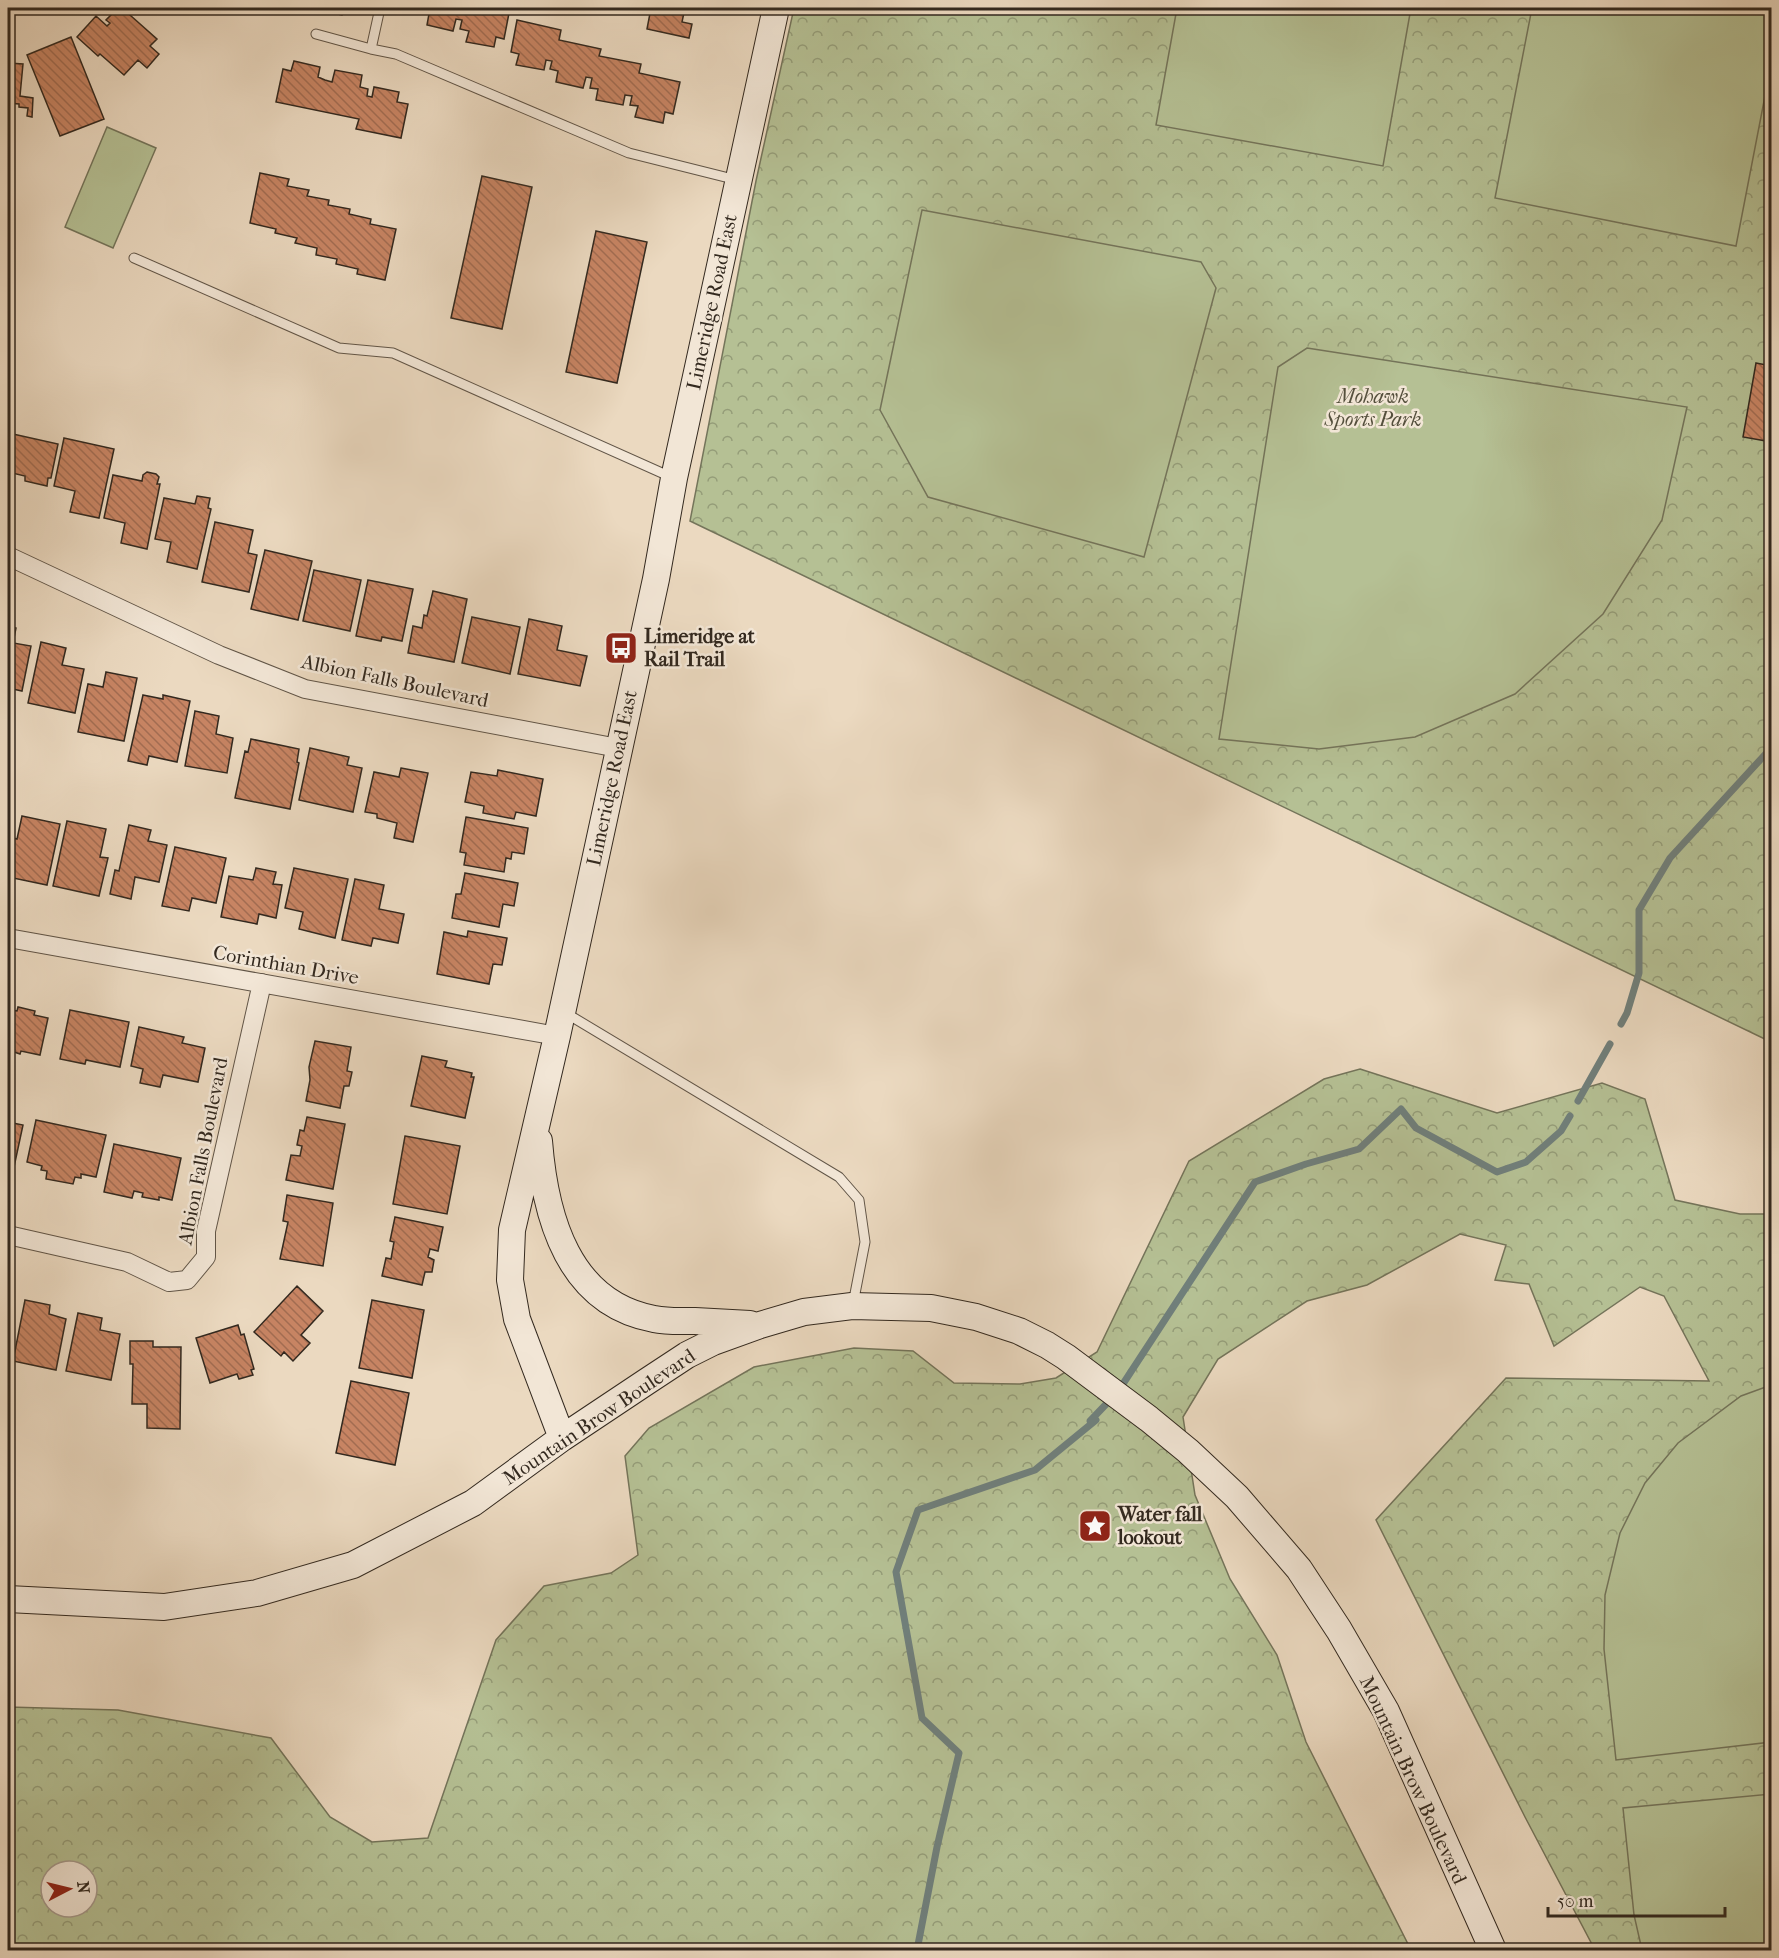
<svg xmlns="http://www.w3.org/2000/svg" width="1779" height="1958" viewBox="0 0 1779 1958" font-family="'IM FELL French Canon',serif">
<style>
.forest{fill:url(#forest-crowns);stroke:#74745a;stroke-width:1.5;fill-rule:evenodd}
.pitch{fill:#b5c094;stroke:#74745a;stroke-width:1.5}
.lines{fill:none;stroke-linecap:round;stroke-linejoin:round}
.stream{stroke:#707f7b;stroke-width:7}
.building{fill:url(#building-back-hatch);stroke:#33291f;stroke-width:1.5}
.lane-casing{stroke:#615547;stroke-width:11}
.street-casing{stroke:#615547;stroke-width:20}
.secondary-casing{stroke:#33291f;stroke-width:28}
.lane{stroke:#f2e6d6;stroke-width:9}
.street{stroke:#f2e6d6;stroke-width:18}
.secondary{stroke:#f2e6d6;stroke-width:26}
.labels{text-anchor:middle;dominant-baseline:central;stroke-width:5;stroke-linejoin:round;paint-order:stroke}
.street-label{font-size:20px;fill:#33291f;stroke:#f2e6d6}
.park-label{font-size:20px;font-style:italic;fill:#544f3c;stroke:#f2e6d6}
.poi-label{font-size:20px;font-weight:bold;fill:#33291f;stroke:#f2e6d6;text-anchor:start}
</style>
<defs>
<pattern id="forest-crowns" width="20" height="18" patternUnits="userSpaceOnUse" patternTransform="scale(1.5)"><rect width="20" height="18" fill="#b5c094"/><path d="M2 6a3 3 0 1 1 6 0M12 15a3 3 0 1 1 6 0" fill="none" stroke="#949c78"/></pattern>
<pattern id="building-back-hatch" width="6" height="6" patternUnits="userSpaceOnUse" patternTransform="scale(1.5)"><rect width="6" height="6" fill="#c78463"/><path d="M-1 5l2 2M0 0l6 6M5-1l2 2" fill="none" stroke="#a26c51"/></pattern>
</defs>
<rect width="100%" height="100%" fill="#ebd9c0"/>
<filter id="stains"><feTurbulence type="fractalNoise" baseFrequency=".00333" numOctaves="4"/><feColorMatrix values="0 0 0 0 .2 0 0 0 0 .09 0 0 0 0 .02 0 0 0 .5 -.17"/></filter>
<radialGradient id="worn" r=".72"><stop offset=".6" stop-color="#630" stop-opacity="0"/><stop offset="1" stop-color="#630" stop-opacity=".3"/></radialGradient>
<path class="forest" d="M 794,8 L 1771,8 L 1771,1042 L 690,521 L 756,181 Z
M 1360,1069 L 1497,1113 L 1602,1083 L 1645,1099 L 1675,1200 L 1740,1214 L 1771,1214 L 1771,1950 L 1595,1950 L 1525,1817 L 1376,1520 L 1506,1378 L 1709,1381 L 1664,1296 L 1640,1287 L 1554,1346 L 1529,1284 L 1495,1280 L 1506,1245 L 1460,1234 L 1367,1285 L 1307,1301 L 1218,1359 L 1183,1417 L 1195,1495 L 1230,1579 L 1277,1655 L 1306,1742 L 1411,1950 L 8,1950 L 8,1707 L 118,1710 L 271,1738 L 330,1817 L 372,1842 L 428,1838 L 496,1640 L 544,1586 L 611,1573 L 638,1555 L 625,1456 L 649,1428 L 754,1367 L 854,1348 L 913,1351 L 954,1383 L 1020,1384 L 1056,1378 L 1097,1352 L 1189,1161 L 1324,1079 ZM 51,1871 L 87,1871 L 87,1907 L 51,1907 Z"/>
<path class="pitch" d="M 1177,8 L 1411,8 L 1383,166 L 1156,125 Z
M 1532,8 L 1771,8 L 1771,65 L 1736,246 L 1495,198 Z
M 107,127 L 156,148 L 113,248 L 65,227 Z
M 922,210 L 1201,262 L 1216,288 L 1144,557 L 928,497 L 880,410 Z
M 1307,348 L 1687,407 L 1662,520 L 1603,614 L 1515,694 L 1415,737 L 1319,749 L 1219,739 L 1278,367 Z
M 1771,1385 L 1771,1742 L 1616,1760 L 1604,1649 L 1605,1595 L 1620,1533 L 1645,1483 L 1678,1443 L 1741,1396 Z
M 1771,1794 L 1771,1950 L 1642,1950 L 1634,1915 L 1623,1808 Z"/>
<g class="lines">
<path class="stream" d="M 1621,1024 L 1627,1013 L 1639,973 L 1639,910 L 1670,858 L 1772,747
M 1578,1101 L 1610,1044
M 1119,1390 L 1255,1182 L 1306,1164 L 1359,1149 L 1401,1109 L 1416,1128 L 1497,1172 L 1526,1162 L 1561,1131 L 1570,1116
M 917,1950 L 937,1847 L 959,1753 L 922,1718 L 896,1572 L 918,1510 L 1035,1470 L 1096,1420 L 1090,1421 L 1112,1398"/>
</g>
<path class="building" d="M 118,8 L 122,8 L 157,39 L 150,46 L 159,54 L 147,68 L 138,60 L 124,75 L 100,54 L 98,56 L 77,37 L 96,16 L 107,26 L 110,23 L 106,20 Z
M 305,8 L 344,8 L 342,15 Z
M 421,8 L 510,8 L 504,39 L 496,37 L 494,47 L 466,42 L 469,31 L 460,29 L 462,20 L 456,19 L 453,31 L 427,25 L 429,14 L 421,12 Z
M 651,8 L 685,8 L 682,22 L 692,24 L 689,38 L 647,29 Z
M 517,20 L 561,30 L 559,40 L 601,49 L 599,56 L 641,64 L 639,73 L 680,82 L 673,114 L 665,112 L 663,123 L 635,117 L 638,106 L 630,105 L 632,96 L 625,95 L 623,105 L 596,100 L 598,89 L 590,88 L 592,78 L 586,77 L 583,88 L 556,82 L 558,71 L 550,69 L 552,61 L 546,60 L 544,70 L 516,65 L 519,54 L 511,52 Z
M 71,37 L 104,119 L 60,136 L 27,55 Z
M 294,61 L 320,67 L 318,77 L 325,80 L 332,82 L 335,70 L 362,75 L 360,87 L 368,89 L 367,96 L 372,97 L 374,87 L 399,92 L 397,102 L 408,104 L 401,138 L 356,129 L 359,119 L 276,102 L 283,69 L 291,71 Z
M 8,63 L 23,64 L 20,96 L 33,98 L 32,117 L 27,116 L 28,108 L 19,107 L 19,104 L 8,103 Z
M 260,173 L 289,179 L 287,186 L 309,190 L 307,196 L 329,200 L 328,205 L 350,209 L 349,214 L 371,219 L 370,224 L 396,229 L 385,280 L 357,274 L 358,269 L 336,264 L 337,259 L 316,255 L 317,248 L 295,243 L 297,238 L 275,233 L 276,229 L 250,223 Z
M 482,176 L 532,187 L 502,329 L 451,318 Z
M 596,231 L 647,242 L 617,383 L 566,372 Z
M 1756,363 L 1772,366 L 1772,442 L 1743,437 Z
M 13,434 L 58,444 L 51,478 L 48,478 L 47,486 L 25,481 L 25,476 L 8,472 L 8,462 Z
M 64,438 L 114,449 L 99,518 L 70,512 L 75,491 L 54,486 Z
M 147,472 L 156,474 L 159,477 L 157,484 L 160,484 L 147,549 L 121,543 L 125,523 L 104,518 L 113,475 L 142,481 L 143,475 Z
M 197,496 L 210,498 L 208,508 L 211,509 L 197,569 L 167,562 L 171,542 L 155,539 L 164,498 L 195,504 Z
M 215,522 L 253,530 L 248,553 L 257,555 L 249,592 L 202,582 Z
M 265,550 L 312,561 L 298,620 L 251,609 Z
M 314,570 L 361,580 L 350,631 L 303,621 Z
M 368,580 L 413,589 L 402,641 L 382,637 L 381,641 L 356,636 Z
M 433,591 L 467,599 L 454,662 L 408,653 L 413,626 L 422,628 L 424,615 L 427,616 Z
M 472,617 L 520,627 L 510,674 L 462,663 Z
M 529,619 L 562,626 L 557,650 L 587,656 L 580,686 L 518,674 Z
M 8,626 L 16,628 L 13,643 L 31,646 L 22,691 L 8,688 Z
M 41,642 L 66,648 L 62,665 L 84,669 L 75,713 L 28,703 Z
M 106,672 L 137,678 L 124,741 L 78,732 L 88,684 L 103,687 Z
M 143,695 L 163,699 L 163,695 L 190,701 L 177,762 L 149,756 L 147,765 L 128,761 Z
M 195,711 L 219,716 L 216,734 L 233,738 L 227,773 L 185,766 Z
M 251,739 L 299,749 L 297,762 L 299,763 L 290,809 L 235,798 L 245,751 L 248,752 Z
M 310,748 L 349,757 L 347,765 L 362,768 L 353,812 L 299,800 Z
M 401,768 L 428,773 L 413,842 L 394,838 L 397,823 L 377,818 L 377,814 L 365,812 L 374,772 L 399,777 Z
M 498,770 L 543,779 L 536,816 L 516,812 L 514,819 L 483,813 L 484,806 L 465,802 L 471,772 L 497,776 Z
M 22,816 L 60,824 L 47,885 L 8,877 L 9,837 L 17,839 Z
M 466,817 L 528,828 L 524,854 L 512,852 L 511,859 L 506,858 L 504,872 L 464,865 L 466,853 L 460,852 Z
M 67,821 L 106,829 L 100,857 L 108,858 L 99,896 L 53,886 Z
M 129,825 L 151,830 L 148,841 L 167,845 L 159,882 L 135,877 L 131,899 L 110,894 L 115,870 L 119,871 Z
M 175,847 L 226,858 L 216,903 L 192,898 L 189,911 L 162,906 Z
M 256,868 L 276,872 L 273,884 L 282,885 L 276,918 L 259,914 L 257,924 L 221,917 L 229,876 L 253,880 Z
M 294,868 L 348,879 L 335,938 L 299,929 L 303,912 L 285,908 Z
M 465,873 L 518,883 L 514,906 L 503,904 L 499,927 L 452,918 L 456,894 L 461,894 Z
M 355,879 L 384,885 L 379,909 L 404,914 L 398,943 L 373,938 L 371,946 L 342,940 Z
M 468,931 L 507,938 L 502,965 L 493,964 L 489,984 L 437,974 L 444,932 L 467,937 Z
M 8,999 L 12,1000 L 10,1010 L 17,1011 L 18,1007 L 35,1011 L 34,1015 L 48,1018 L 40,1055 L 21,1051 L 20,1054 L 8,1050 Z
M 70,1010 L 129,1022 L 120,1067 L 86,1060 L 85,1064 L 60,1059 Z
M 139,1027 L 184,1037 L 182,1043 L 205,1048 L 198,1082 L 163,1075 L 160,1087 L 140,1083 L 143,1069 L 131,1066 Z
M 315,1041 L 351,1047 L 347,1071 L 352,1072 L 349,1086 L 344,1086 L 340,1108 L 306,1101 L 310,1080 L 309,1067 Z
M 422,1056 L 447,1061 L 445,1067 L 472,1073 L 471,1077 L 474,1077 L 465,1118 L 411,1106 Z
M 307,1117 L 345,1124 L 333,1189 L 286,1180 L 291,1155 L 300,1156 L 302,1146 L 297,1145 L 300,1130 L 304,1131 Z
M 36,1120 L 106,1135 L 96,1177 L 81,1174 L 81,1178 L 75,1177 L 73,1184 L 46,1179 L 47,1171 L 41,1170 L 42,1166 L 27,1162 Z
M 8,1122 L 23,1125 L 14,1167 L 8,1165 Z
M 405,1136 L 460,1146 L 447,1214 L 393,1204 Z
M 114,1144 L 181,1158 L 172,1200 L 159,1197 L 159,1200 L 142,1197 L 143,1193 L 134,1191 L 132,1198 L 104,1192 Z
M 287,1195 L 333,1203 L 323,1266 L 280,1259 L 288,1222 L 283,1221 Z
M 395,1217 L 443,1227 L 438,1251 L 430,1249 L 428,1257 L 434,1260 L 432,1272 L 425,1272 L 422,1285 L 382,1276 L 386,1258 L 391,1259 L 394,1242 L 390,1241 Z
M 297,1286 L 323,1311 L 301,1335 L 310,1343 L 293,1361 L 284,1352 L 281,1356 L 254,1332 Z
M 25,1300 L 50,1305 L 49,1314 L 66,1319 L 56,1370 L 13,1361 Z
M 372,1300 L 424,1310 L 412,1378 L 359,1368 Z
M 78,1313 L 102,1318 L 100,1330 L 120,1334 L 111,1380 L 66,1371 Z
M 238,1325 L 241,1335 L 244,1334 L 254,1369 L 251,1370 L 253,1375 L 239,1379 L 237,1374 L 210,1383 L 196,1338 Z
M 130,1341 L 153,1341 L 153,1347 L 181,1347 L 180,1429 L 147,1428 L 147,1404 L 132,1404 L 133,1364 L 130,1364 Z
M 351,1381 L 409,1393 L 395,1465 L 336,1453 Z"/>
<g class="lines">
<g class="lane-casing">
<path id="lane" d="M 316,34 L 371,49 L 396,54 L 629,153 L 737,180
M 371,49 L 380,8
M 134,258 L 339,348 L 393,353 L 671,477
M 564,1012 L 839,1177 L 859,1200 L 865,1242 L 853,1304"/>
</g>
<g class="street-casing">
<path id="street" d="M 8,556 L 219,655 L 305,689 L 618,748
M 8,938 L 557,1036
M 8,1235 L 127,1262 L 169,1282 L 187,1280 L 206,1257 L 206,1231 L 262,983"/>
</g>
<g class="secondary-casing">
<path id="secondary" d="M 539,1141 C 545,1217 568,1303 654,1319 C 668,1322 681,1321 695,1321 C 714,1322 732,1323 750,1324
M 562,1438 L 517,1319 L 510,1280 L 512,1230 L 557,1036 L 656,579 L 674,478 L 776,8
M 8,1599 L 164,1607 L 257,1593 L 353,1565 L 473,1503 L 562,1438 L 646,1382 L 687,1355 L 713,1342 L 760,1325 L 804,1312 L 852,1306 L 931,1308 L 976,1317 L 1019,1331 L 1047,1345 L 1066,1357 L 1149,1419 L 1188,1451 L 1237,1497 L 1299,1569 L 1339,1630 L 1386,1711 L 1493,1950"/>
</g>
<use href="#lane" class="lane"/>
<use href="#street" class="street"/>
<use href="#secondary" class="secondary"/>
</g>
<defs>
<g id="bus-square" transform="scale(1.725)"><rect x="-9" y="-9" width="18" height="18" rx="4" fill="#8f2418" stroke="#f2e6d6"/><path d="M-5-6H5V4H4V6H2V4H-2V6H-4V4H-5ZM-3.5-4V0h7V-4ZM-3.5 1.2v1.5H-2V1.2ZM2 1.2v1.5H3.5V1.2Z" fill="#fff"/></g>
<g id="sight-square" transform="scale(1.725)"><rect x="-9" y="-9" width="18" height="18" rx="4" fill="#8f2418" stroke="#f2e6d6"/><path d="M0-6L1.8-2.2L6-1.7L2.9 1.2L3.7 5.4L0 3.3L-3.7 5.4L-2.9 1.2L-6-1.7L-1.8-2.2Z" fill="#fff"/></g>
</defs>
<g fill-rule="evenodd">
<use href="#bus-square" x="621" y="648"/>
<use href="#sight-square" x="1095" y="1526"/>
</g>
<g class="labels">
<g class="street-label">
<text transform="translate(712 302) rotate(-78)">Limeridge Road East</text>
<text transform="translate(395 681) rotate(12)">Albion Falls Boulevard</text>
<text transform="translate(612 778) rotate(-78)">Limeridge Road East</text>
<text transform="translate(286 965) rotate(10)">Corinthian Drive</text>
<text transform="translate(203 1151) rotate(-79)">Albion Falls Boulevard</text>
<text transform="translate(599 1417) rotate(-34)">Mountain Brow Boulevard</text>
<text transform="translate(1413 1780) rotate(65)">Mountain Brow Boulevard</text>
</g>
<g class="park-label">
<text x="1373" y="396">Mohawk<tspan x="1373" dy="23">Sports Park</tspan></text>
</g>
<g class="poi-label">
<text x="644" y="636">Limeridge at<tspan x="644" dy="23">Rail Trail</tspan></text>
<text x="1118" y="1514">Water fall<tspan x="1118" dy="23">lookout</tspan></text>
</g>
</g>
<rect width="1779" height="1958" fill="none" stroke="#ebd9c0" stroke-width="30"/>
<rect x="9" y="9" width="1761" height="1940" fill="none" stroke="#33291f" stroke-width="3"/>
<rect x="15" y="15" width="1749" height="1928" fill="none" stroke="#33291f" stroke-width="1.5"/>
<g transform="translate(69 1889) rotate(83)"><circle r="28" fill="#f2e6d6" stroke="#a69a8d" stroke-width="1.5"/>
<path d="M0-4.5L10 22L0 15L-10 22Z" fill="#8f2418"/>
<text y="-9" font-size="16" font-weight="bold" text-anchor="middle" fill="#33291f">N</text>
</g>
<path d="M1548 1907v9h177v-9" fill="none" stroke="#33291f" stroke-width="3"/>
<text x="1557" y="1907" font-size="18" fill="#33291f" stroke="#f2e6d6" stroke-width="4.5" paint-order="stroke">50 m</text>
<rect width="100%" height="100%" filter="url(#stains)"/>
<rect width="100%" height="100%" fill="url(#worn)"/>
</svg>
